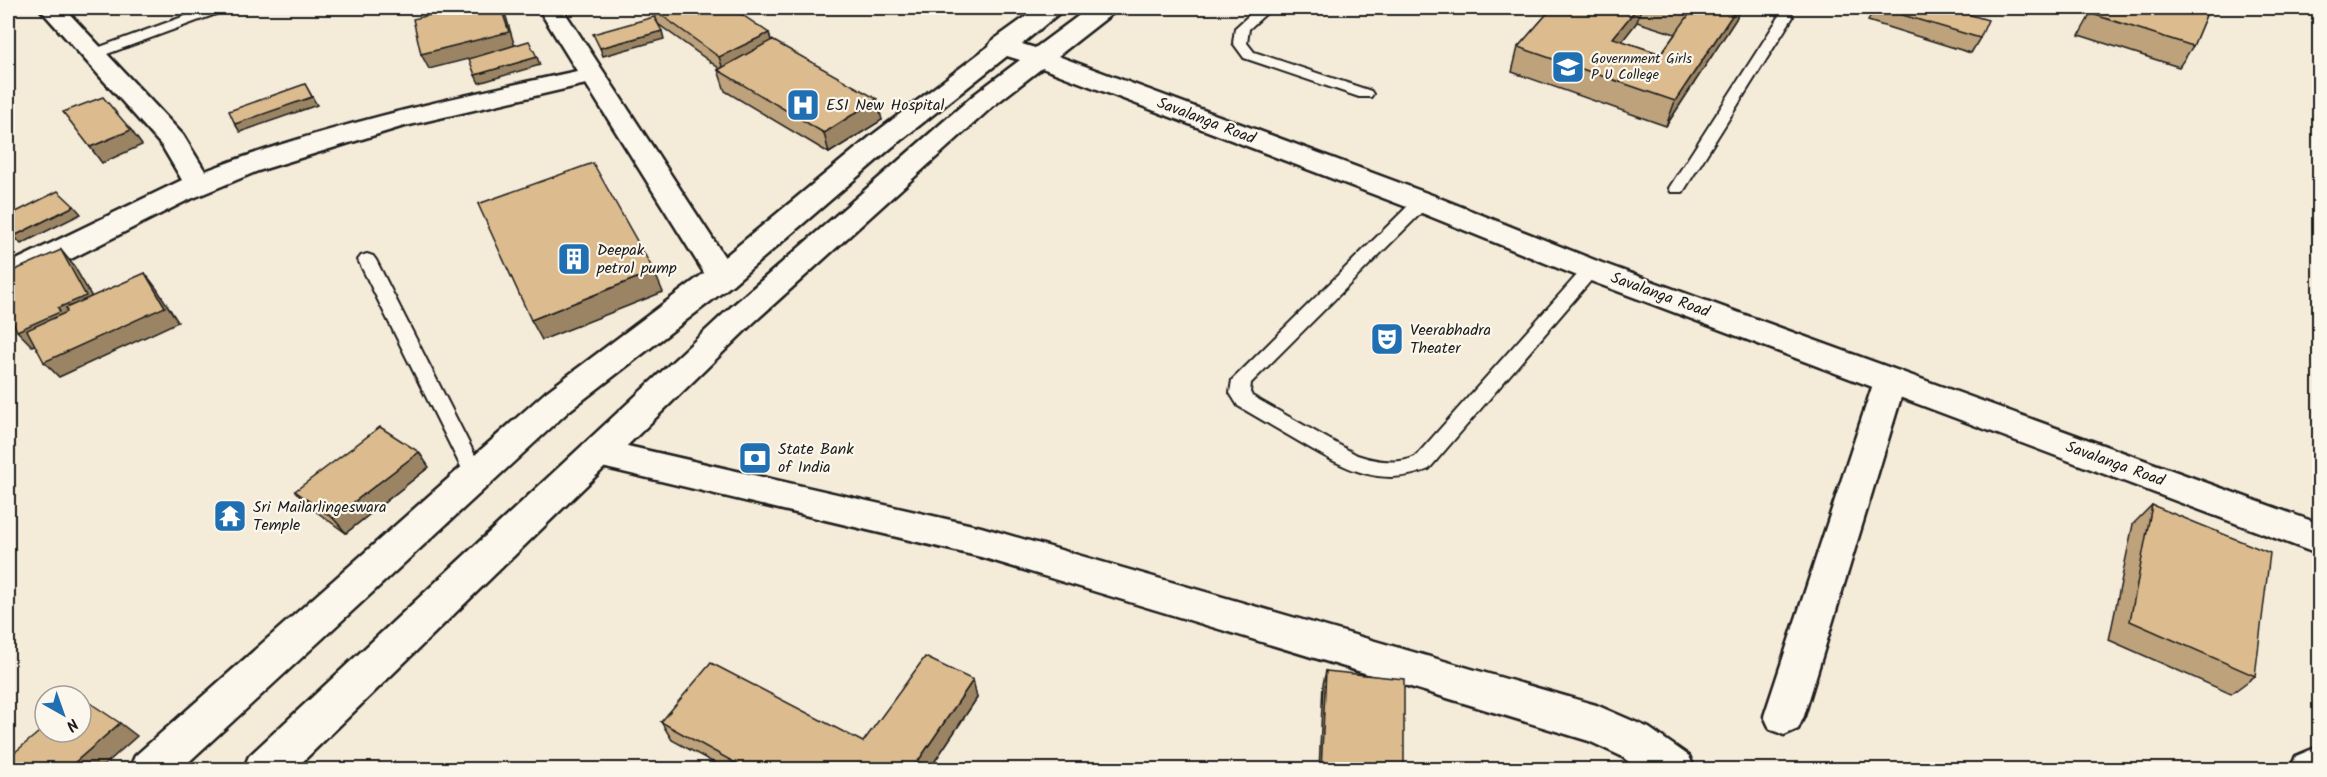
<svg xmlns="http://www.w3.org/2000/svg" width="2327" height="777" viewBox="0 0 2327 777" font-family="Kalam,sans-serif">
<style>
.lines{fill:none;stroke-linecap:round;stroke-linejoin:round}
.service-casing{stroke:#1c1c1c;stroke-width:4}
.minor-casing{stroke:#1c1c1c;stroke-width:5}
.primary-casing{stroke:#1c1c1c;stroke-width:5}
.service{fill:#fbf7ec;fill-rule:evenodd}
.minor{fill:#fbf7ec;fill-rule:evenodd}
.primary{fill:#fbf7ec;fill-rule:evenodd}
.wall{fill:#bda27b;stroke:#1c1c1c;stroke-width:1.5;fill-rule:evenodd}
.shaded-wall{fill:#9a8464;stroke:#1c1c1c;stroke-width:1.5}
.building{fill:#dcbc8f;stroke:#1c1c1c;stroke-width:1.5}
.labels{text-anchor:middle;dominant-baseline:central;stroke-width:4.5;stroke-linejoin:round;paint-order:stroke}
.far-poi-label{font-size:14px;fill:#1c1c1c;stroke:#fbf7ec;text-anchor:start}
.poi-label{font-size:16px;fill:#1c1c1c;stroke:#fbf7ec;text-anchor:start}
.street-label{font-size:16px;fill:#1c1c1c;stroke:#fbf7ec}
</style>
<rect width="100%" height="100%" fill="#f5ebd9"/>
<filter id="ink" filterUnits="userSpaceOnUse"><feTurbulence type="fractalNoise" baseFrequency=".0167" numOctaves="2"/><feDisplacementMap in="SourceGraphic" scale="12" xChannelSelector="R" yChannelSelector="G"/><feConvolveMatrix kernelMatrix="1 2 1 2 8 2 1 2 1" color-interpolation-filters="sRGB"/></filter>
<g filter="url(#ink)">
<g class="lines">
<g class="service-casing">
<path id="service" d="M 207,8 L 226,8 L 224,11 L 99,57 L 94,59 L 86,54 L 89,51 Z
M 1257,8 L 1272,8 L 1249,29 L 1247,43 L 1254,52 L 1371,91 L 1373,94 L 1371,97 L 1359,97 L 1244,58 L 1233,43 L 1235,28 Z
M 1775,8 L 1789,8 L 1793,17 L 1683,192 L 1671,192 L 1669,188 L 1779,17 Z
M 1422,196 L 1428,198 L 1431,202 L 1428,206 L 1251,383 L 1250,392 L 1252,396 L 1357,455 C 1375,461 1397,465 1415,457 L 1585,266 L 1591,264 L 1597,266 L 1600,270 L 1429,469 C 1380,489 1345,468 1303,444 C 1281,431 1260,419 1238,406 L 1230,393 L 1232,380 L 1416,198 Z
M 367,254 L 373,256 L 376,260 L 485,475 L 482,481 L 475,483 L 468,481 L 465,475 L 358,260 L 361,256 Z"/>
</g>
<g class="minor-casing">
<path id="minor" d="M 39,8 L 64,8 L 183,135 L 205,171 C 326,125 451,98 577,71 L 538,8 L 562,8 L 737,276 L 733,284 L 722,287 L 711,284 L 586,84 L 401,127 L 258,171 L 186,201 L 43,273 L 8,286 L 8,264 L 182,180 L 162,146 Z
M 1890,369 L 1902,372 L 1906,381 L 1804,716 L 1798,729 L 1784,735 L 1770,729 L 1764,716 L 1874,381 L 1878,372 Z
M 597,439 L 981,527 L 1596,705 L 1649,728 L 1689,756 L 1695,770 L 1640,770 L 1621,756 L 1589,741 L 981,557 L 585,463 L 580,453 L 585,443 Z
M 2320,746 L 2320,770 L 2290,770 L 2296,756 Z"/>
</g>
<g class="primary-casing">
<path id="primary" d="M 1038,8 L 1065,8 L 1022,44 L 1035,48 L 1089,8 L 1116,8 L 1113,13 L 1058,56 L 1432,195 L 1602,263 L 2320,524 L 2320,555 L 1580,277 L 1412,209 L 1042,68 L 993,106 L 752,324 L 294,770 L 243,770 L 249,756 L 730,308 L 975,94 L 1020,60 L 1007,56 L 891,148 L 733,284 L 570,410 L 180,770 L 129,770 L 135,756 L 546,392 L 711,268 L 871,136 L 989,46 L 992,41 Z"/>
</g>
<use href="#service" class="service"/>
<use href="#minor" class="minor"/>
<use href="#primary" class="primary"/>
</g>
<path class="wall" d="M 1552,8 L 1740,8 L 1736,19 L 1666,126 L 1512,72 L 1518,47 ZM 1637,22 L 1675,34 L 1661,54 L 1622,41 Z
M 1874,8 L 1960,8 L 1980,38 L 1971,53 L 1868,21 Z
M 1995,8 L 2020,8 L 2017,14 Z
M 2094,8 L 2209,8 L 2193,46 L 2179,67 L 2079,35 Z
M 653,9 L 769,33 L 771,40 L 882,120 L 829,153 L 725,91 L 718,70 L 720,69 L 658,24 Z
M 429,467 L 346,533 L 307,505 L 295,491 Z
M 2152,505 L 2255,676 L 2231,694 L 2109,640 L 2133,524 Z
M 1326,671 L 1404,770 L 1319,770 L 1323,684 Z
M 973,680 L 977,698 L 929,770 L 727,770 L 672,740 L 661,722 L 863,742 Z"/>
<path class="shaded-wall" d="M 501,8 L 502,8 L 505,13 L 515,47 L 429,69 L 421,54 Z
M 1637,8 L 1641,8 L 1637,22 L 1606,62 L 1613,38 Z
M 1737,8 L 1740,8 L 1736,19 L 1666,126 L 1675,101 Z
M 662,31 L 664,39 L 603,56 L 600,48 Z
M 769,33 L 773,48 L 724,72 L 719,57 Z
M 537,57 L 540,65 L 479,83 L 475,75 Z
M 305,84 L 317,105 L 240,132 L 235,124 Z
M 877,99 L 882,120 L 829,153 L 824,133 Z
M 131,130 L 142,145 L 102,163 L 90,147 Z
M 74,206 L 81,214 L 21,244 L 14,236 Z
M 61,250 L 74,266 L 100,311 L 74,327 L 32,346 L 17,331 L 58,308 Z
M 654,271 L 663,292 L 542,340 L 531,320 Z
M 145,273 L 157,289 L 178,322 L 59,377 L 44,362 Z
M 419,452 L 429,467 L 346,533 L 333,518 Z
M 973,680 L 977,698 L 929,770 L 912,770 Z
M 120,723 L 137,736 L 99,770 L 66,770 Z"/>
<path class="building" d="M 460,8 L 501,8 L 509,32 L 421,54 L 413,19 Z
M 656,8 L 732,8 L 769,33 L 719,57 L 653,9 Z
M 1552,8 L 1637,8 L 1613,38 L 1661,54 L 1691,12 L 1677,8 L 1737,8 L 1675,101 L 1518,47 Z
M 1879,8 L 1960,8 L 1966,9 L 1964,13 L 1988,20 L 1980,38 Z
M 2096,8 L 2209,8 L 2193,46 L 2092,14 Z
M 654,17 L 662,31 L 600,48 L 593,34 Z
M 772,40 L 877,99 L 824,133 L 718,70 Z
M 529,41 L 537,57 L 475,75 L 469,59 Z
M 305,84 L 312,97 L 235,124 L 229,111 Z
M 103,97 L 131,130 L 90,147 L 63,112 Z
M 593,163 L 654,271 L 531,320 L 478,204 Z
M 58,191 L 74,206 L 14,236 L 8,230 L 8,216 Z
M 61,250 L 86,296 L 58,308 L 60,312 L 17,331 L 8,311 L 8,273 Z
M 145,273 L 165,307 L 44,362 L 27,330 L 67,312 L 66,308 Z
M 380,427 L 419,452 L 333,518 L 295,491 Z
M 2152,505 L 2270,553 L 2255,676 L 2130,621 Z
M 925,657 L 973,680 L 912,770 L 748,770 L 661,722 L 711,663 L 863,742 Z
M 1326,671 L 1404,679 L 1404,770 L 1321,770 Z
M 81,697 L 120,723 L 66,770 L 8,770 L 8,758 L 45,727 L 45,732 L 81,732 Z"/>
</g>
<defs>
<g id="university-square" transform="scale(1.725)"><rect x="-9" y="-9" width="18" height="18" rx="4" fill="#1f6fb2" stroke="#fbf7ec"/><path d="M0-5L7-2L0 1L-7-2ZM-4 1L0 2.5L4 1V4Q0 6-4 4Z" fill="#fff"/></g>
<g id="hospital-square" transform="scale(1.725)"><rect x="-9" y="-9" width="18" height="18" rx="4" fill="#1f6fb2" stroke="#fbf7ec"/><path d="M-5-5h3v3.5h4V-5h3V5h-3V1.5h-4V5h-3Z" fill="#fff"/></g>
<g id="building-square" transform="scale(1.725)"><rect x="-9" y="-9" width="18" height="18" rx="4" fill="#1f6fb2" stroke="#fbf7ec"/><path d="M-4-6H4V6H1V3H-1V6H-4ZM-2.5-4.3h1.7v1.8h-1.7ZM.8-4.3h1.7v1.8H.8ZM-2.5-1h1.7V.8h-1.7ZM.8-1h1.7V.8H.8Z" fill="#fff"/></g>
<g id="theatre-square" transform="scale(1.725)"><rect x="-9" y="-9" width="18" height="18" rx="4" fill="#1f6fb2" stroke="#fbf7ec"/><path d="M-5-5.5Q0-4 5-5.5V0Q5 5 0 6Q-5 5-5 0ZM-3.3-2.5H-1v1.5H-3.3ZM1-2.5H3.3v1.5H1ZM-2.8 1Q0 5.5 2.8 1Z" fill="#fff"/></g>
<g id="bank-square" transform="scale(1.725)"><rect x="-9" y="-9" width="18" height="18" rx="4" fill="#1f6fb2" stroke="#fbf7ec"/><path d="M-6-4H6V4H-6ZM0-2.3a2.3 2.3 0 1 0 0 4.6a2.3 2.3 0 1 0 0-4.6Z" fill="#fff"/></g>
<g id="temple-square" transform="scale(1.725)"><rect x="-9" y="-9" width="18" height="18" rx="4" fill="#1f6fb2" stroke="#fbf7ec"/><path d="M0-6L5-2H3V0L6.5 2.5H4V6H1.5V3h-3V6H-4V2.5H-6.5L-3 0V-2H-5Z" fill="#fff"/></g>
</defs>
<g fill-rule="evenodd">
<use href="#university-square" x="1568" y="67"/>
<use href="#hospital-square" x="803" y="105"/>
<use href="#building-square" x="574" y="259"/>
<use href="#theatre-square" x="1387" y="339"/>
<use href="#bank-square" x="755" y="458"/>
<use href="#temple-square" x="230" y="516"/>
</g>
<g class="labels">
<g class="far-poi-label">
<text x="1591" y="59">Government Girls<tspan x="1591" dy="16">P U College</tspan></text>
</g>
<g class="poi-label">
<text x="826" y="105">ESI New Hospital</text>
<text x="597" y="250">Deepak<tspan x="597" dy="18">petrol pump</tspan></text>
<text x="1410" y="330">Veerabhadra<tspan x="1410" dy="18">Theater</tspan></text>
<text x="778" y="449">State Bank<tspan x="778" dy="18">of India</tspan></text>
<text x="253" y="507">Sri Mailarlingeswara<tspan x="253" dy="18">Temple</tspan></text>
</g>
<g class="street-label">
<text transform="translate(1206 121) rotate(21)">Savalanga Road</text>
<text transform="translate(1660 295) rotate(20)">Savalanga Road</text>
<text transform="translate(2115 464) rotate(20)">Savalanga Road</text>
</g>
</g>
<rect width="2327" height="777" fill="none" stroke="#fbf7ec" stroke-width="30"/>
<rect x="15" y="15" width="2297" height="747" fill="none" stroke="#1c1c1c" stroke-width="2" filter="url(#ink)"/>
<g transform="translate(63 714) rotate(140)"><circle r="28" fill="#fbf7ec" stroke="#a29f99" stroke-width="1.5"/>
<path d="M0-4.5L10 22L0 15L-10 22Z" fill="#1f6fb2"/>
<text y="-9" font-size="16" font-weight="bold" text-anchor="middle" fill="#1c1c1c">N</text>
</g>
</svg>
